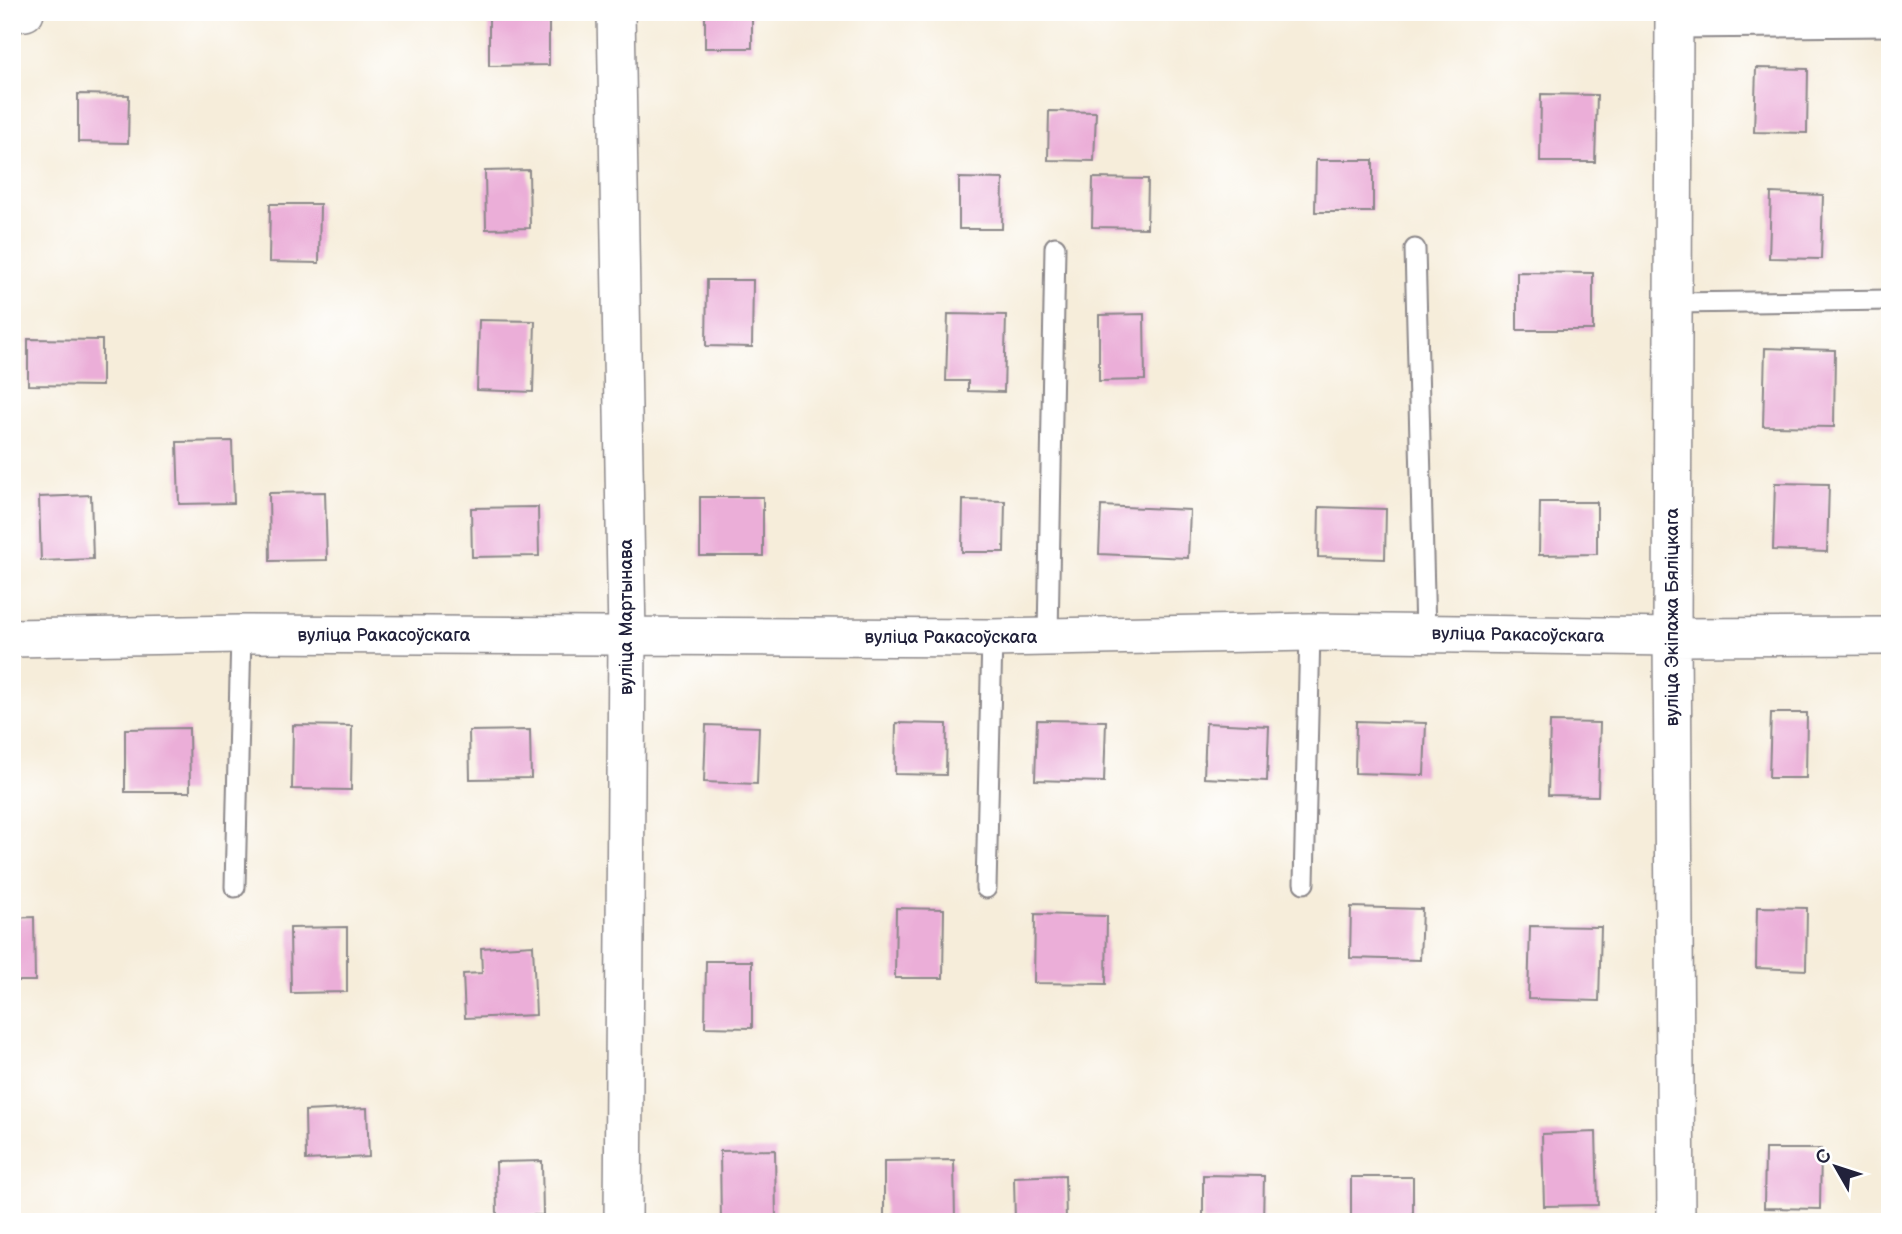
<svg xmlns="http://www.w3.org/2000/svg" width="1902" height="1234" viewBox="0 0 1902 1234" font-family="'Balsamiq Sans',sans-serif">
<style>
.building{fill:#ebaed8}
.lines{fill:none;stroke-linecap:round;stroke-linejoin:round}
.lane-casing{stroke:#8c888a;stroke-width:23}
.street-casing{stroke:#8c888a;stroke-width:40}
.lane{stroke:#fff;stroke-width:19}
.street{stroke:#fff;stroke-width:37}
.labels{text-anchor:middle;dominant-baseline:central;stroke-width:5;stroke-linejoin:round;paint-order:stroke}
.street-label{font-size:18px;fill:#22223b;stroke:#fff}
</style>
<rect width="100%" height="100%" fill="#fff"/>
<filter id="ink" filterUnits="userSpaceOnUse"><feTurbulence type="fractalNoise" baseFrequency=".0143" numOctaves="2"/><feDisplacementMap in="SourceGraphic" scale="14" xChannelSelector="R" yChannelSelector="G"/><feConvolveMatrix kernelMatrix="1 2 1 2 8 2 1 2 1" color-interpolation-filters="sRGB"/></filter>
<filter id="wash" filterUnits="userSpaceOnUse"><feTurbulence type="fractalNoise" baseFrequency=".00686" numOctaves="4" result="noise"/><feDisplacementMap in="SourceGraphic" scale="28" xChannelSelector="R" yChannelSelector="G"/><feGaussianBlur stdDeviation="1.57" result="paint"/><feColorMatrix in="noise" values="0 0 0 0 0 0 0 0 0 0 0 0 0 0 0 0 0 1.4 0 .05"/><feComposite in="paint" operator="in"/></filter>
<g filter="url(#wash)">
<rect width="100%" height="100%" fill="#f6edda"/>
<g id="blocks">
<path class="building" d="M 705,12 L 752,12 L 752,48 L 705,48 Z
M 1089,12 L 1140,12 L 1140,19 L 1089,20 Z
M 489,18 L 549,18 L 549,65 L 489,66 Z
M 1756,68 L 1808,69 L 1807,133 L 1754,132 Z
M 78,94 L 129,95 L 128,143 L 78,142 Z
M 1541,94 L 1597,95 L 1595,162 L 1540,162 Z
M 1049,111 L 1096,112 L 1094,161 L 1048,160 Z
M 1316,160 L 1373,160 L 1373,212 L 1315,212 Z
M 529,170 L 530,228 L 486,229 L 485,171 Z
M 959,178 L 1003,179 L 1002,229 L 959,229 Z
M 1093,178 L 1148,179 L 1147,228 L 1092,227 Z
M 1771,193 L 1823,195 L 1821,259 L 1769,258 Z
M 270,204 L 320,204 L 319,263 L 269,262 Z
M 1517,272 L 1593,273 L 1593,330 L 1517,330 Z
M 707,280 L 753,280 L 752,347 L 706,346 Z
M 948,314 L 1006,315 L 1004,392 L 968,391 L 968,381 L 946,381 Z
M 1144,314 L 1145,380 L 1099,381 L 1099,315 Z
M 479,320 L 535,321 L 533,392 L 477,390 Z
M 28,339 L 102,340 L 102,386 L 28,385 Z
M 1765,348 L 1835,350 L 1834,427 L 1763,426 Z
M 232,441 L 234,503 L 179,504 L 177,442 Z
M 1775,483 L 1829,484 L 1827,552 L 1773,550 Z
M 325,492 L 327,560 L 270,561 L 269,493 Z
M 91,495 L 93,559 L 41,561 L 39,497 Z
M 700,497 L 763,497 L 763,556 L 700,556 Z
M 963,500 L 1005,501 L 1004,552 L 962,552 Z
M 1540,502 L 1597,502 L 1597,554 L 1539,555 Z
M 1101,506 L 1190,510 L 1188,558 L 1099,554 Z
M 538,507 L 539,556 L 472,557 L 471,508 Z
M 1319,507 L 1386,509 L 1385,559 L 1318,557 Z
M 1771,713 L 1807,713 L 1806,778 L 1769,778 Z
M 1037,720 L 1106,721 L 1104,782 L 1035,780 Z
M 1356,721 L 1426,723 L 1424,775 L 1355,773 Z
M 1550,722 L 1600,723 L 1598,796 L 1548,795 Z
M 896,723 L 947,724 L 946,775 L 895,774 Z
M 1206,723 L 1269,726 L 1267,781 L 1204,778 Z
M 293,725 L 352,726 L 351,790 L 292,789 Z
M 706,725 L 759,727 L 757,784 L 704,782 Z
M 189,728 L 190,792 L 125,792 L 125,729 Z
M 530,730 L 531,778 L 470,779 L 469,731 Z
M 1351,907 L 1422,909 L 1420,960 L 1350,958 Z
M 1757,907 L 1807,908 L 1806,970 L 1756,968 Z
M 896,908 L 944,909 L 943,978 L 895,978 Z
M 1035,914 L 1107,916 L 1106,984 L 1034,983 Z
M 34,917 L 35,981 L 12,981 L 12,918 Z
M 1530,926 L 1601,927 L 1599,1001 L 1528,999 Z
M 347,927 L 347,992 L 291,993 L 290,928 Z
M 533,945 L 536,1015 L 465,1018 L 463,974 L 482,973 L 481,948 Z
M 706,961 L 752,961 L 752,1028 L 705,1027 Z
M 367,1108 L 369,1157 L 306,1160 L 305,1111 Z
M 1596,1132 L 1598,1205 L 1544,1206 L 1542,1134 Z
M 1765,1149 L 1821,1149 L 1820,1209 L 1764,1208 Z
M 775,1150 L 776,1221 L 721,1222 L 720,1151 Z
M 954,1160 L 955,1222 L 884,1221 L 884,1161 Z
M 542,1161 L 543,1215 L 497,1216 L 496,1162 Z
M 1065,1175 L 1066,1222 L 1015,1222 L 1014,1177 Z
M 1203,1175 L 1264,1176 L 1263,1222 L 1203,1222 Z
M 1351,1177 L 1413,1177 L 1413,1222 L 1351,1222 Z"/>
</g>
</g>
<g filter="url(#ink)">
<use href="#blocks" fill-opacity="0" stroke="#8c888a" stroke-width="2"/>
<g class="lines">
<g class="lane-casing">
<path id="lane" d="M 1674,28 L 1890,26
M 1415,249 L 1425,633
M 1673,303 L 1890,300
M 1048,636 L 1055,247
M 1304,883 L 1310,632
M 235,887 L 241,634
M 986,888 L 992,638"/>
</g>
<g class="street-casing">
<path id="street" d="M 616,12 L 627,637 L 623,1222
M 1674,12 L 1672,637 L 1676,1222
M 12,13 L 25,12
M 12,638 L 241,634 L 992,638 L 1310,632 L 1672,637 L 1890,636"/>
</g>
<use href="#lane" class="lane"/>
<use href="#street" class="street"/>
</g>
</g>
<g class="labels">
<g class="street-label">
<text transform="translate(626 617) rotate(-90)">вуліца Мартынава</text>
<text transform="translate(1672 617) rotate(-90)">вуліца Экіпажа Бяліцкага</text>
<text x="384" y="635">вуліца Ракасоўскага</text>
<text transform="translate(1518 635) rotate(1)">вуліца Ракасоўскага</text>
<text x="951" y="637">вуліца Ракасоўскага</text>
</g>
</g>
<rect width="1902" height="1234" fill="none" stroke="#fff" stroke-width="42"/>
<g transform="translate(1836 1167) rotate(309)" stroke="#ffffff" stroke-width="5" paint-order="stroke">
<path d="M0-5L12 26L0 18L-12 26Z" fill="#22223b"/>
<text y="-10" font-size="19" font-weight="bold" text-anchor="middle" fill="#22223b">С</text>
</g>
</svg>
